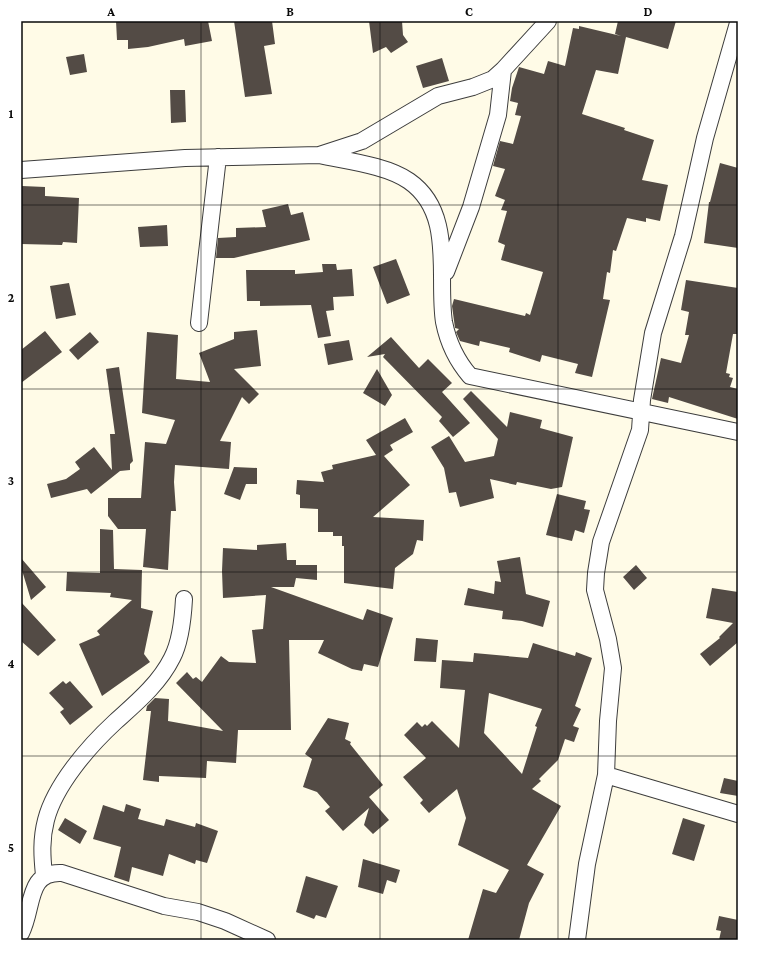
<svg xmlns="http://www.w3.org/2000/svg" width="759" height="961" viewBox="0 0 759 961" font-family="'Crimson Pro',serif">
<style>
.building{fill:#534b45;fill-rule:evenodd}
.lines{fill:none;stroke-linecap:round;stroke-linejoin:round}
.street-casing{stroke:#3d3d3d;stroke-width:18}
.street{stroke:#fff;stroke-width:16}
.grid{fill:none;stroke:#0a0a0a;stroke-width:1;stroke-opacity:0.55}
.neatline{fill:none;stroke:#0a0a0a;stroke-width:1.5}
.grid-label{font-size:13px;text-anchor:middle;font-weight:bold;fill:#0a0a0a}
</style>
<rect width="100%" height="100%" fill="#fffbe7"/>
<path class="building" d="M 116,21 L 208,21 L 212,41 L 185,46 L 184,39 L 148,47 L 128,49 L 128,40 L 117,40 Z
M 234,21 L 272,21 L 275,44 L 264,46 L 272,94 L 245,97 Z
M 369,21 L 402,21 L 403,35 L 408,42 L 391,53 L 386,47 L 373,53 Z
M 618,21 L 676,21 L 668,49 L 626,37 L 618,74 L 596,70 L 582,114 L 625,128 L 624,130 L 654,140 L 642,180 L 668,185 L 660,221 L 646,218 L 646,222 L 627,218 L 616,251 L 613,250 L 610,273 L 607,272 L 603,299 L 610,300 L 592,377 L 575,373 L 578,364 L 542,355 L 540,362 L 509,352 L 510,348 L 480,341 L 479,346 L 460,341 L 456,332 L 459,329 L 455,328 L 452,306 L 454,299 L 525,316 L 526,313 L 530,315 L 543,272 L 501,260 L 505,245 L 498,242 L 507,211 L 501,210 L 505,200 L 495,196 L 505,169 L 493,166 L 500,141 L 513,144 L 521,116 L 515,115 L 518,103 L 510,101 L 512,88 L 519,67 L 544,74 L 548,61 L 565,66 L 573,28 L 579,29 L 579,26 L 621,36 L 615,34 Z
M 84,54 L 87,72 L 70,75 L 66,57 Z
M 442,58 L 449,81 L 423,88 L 416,66 Z
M 170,90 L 185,90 L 186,122 L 171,123 Z
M 720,163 L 738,168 L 738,248 L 704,243 L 709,202 L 710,202 Z
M 22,186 L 45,187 L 45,196 L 79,198 L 77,243 L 63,242 L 62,245 L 21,244 Z
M 288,204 L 291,215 L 303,212 L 310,240 L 234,258 L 216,258 L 218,238 L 236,237 L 236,228 L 266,227 L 262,210 Z
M 167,225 L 168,246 L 140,247 L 138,227 Z
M 396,259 L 410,295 L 387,304 L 373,267 Z
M 322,264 L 336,264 L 337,270 L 352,269 L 354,296 L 333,297 L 334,310 L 326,311 L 331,336 L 318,338 L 311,305 L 260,306 L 260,301 L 247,301 L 246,270 L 295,270 L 295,274 L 323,272 Z
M 686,280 L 738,288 L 738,334 L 733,334 L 726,373 L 730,374 L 729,377 L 733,378 L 730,387 L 738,389 L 738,419 L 669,397 L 668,403 L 652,399 L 661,358 L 681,363 L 689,335 L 685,335 L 689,312 L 681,310 Z
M 69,283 L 76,315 L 56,319 L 50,286 Z
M 257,330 L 261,366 L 234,369 L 259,394 L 249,404 L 242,397 L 220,441 L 231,442 L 229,469 L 175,465 L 174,482 L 176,511 L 171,511 L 168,570 L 143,567 L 146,529 L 118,529 L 108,516 L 108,498 L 141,498 L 145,442 L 166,444 L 175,420 L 142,413 L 147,332 L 178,335 L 176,379 L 210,382 L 199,353 L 234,339 L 234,332 Z
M 45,331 L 62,352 L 21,383 L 21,350 Z
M 90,332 L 99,342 L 78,360 L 69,350 Z
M 391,337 L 419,368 L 428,359 L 452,383 L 442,392 L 470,423 L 453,437 L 439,421 L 442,417 L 383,357 L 385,354 L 367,357 Z
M 349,340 L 353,360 L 328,365 L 324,344 Z
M 119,367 L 133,461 L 130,464 L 130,470 L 120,471 L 91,494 L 87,489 L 51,498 L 47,484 L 66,479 L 80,469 L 75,462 L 94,447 L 112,470 L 110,434 L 115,434 L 106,369 Z
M 377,369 L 392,395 L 385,406 L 363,393 Z
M 471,391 L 507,427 L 510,412 L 542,420 L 540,428 L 573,437 L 562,487 L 551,489 L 517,482 L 516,485 L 490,479 L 494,498 L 460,507 L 456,492 L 449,493 L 444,468 L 431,447 L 449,436 L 465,462 L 494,456 L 498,439 L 463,399 Z
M 405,418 L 413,432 L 390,445 L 393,450 L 384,456 L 410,485 L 373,517 L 424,520 L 423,541 L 417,540 L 413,554 L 395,568 L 393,589 L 344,583 L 344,546 L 342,546 L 342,536 L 333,536 L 333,532 L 318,532 L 318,509 L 300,508 L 300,495 L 296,494 L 297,480 L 324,482 L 321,472 L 333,469 L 332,465 L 376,455 L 366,440 Z
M 234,467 L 257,468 L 257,484 L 246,484 L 240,500 L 224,494 Z
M 557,494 L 586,501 L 584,509 L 590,510 L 584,533 L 575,530 L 572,541 L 546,535 Z
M 100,529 L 113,530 L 114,569 L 142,570 L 141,608 L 153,611 L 144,654 L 150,662 L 102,696 L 79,644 L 100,635 L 97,631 L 132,600 L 110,597 L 111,593 L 66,591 L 67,572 L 100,573 Z
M 286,543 L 287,560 L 296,560 L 296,565 L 317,565 L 317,580 L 296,578 L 294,587 L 271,587 L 363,620 L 367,609 L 393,618 L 378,667 L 364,664 L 362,671 L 352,669 L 318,653 L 324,640 L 289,640 L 291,730 L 238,730 L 236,763 L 207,761 L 206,778 L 159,776 L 159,782 L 143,780 L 151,711 L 146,711 L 147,706 L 155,698 L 169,699 L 168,721 L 223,731 L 176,683 L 187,672 L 193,679 L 196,677 L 202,682 L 221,656 L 229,662 L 256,663 L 252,630 L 263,629 L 266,595 L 223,598 L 222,571 L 223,548 L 257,550 L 257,545 Z
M 520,557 L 526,594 L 550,601 L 543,627 L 522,621 L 502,619 L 503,611 L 464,605 L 468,588 L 494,594 L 495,581 L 501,582 L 497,561 Z
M 21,558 L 46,587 L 31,600 L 21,567 Z
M 636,565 L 647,578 L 634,590 L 623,577 Z
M 712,588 L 738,592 L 738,642 L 710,666 L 700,654 L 720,638 L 719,637 L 733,623 L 706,618 Z
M 21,602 L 56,640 L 38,656 L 21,641 Z
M 416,638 L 438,640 L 436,662 L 414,661 Z
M 533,643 L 575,656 L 576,652 L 592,658 L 575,706 L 581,709 L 573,726 L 579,728 L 574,742 L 565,739 L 558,760 L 539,779 L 541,781 L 532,789 L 561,806 L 527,865 L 544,874 L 529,903 L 519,940 L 468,940 L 483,889 L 496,893 L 509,870 L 458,845 L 466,818 L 457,789 L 429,813 L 420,803 L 423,800 L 403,777 L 426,758 L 404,735 L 417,722 L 422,727 L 425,724 L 427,726 L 432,721 L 459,748 L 465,690 L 440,688 L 442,660 L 473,662 L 474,653 L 528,658 ZM 489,693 L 542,709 L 535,726 L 537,727 L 522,774 L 484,733 Z
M 63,681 L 66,684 L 70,681 L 93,707 L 70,725 L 60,712 L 64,709 L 49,693 Z
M 328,718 L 349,723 L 345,739 L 351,742 L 350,744 L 383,785 L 369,797 L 389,820 L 373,834 L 364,825 L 369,808 L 343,831 L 325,811 L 330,807 L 317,792 L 303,787 L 312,759 L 305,754 Z
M 724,778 L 738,781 L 738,796 L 720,793 Z
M 126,804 L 141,809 L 138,819 L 164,826 L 166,819 L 195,827 L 196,823 L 218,831 L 207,863 L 196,860 L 195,864 L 169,854 L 163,876 L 132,867 L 129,882 L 114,877 L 121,847 L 93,839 L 103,805 L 124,812 Z
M 65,818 L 87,831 L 80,844 L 58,830 Z
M 683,818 L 705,825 L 694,861 L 672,854 Z
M 363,859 L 400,870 L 396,883 L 387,880 L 383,894 L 358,887 Z
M 306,876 L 338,886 L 326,918 L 316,915 L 314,919 L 296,912 Z
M 719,916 L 738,920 L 738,940 L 719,940 L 721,931 L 716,930 Z"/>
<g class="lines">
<g class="street-casing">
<path id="street" d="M 319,155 C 346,161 386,165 409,181 C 455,213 437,276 444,322 C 448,342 457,361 470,376 L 738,432
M 21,170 L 185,158 L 319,155 L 362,141 L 438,96 L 473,87 L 493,79 L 503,70 L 548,21
M 446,272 L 471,207 L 498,115 L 503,70
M 199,323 L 218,157
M 606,775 L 738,814
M 44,875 C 42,856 41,839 46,820 C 55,785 89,746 115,722 C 136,703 159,684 172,658 C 181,641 183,618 184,599
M 21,933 C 34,908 26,871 62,873 L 164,906 L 198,912 L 225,921 L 267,940
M 577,940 L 587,864 L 606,775 L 608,721 L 613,668 L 608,639 L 595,590 L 596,573 L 601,542 L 640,430 L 642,400 L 653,333 L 683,236 L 705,138 L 738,23"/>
</g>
<use href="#street" class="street"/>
</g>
<path class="grid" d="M 201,21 L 201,940M 380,21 L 380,940M 558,21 L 558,940M 21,205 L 738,205M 21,389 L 738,389M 21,572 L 738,572M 21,756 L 738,756"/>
<rect width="759" height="961" fill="none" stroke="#ffffff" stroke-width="44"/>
<rect x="22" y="22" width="715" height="917" class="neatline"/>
<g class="grid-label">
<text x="111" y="16">A</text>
<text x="290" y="16">B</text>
<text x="469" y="16">C</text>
<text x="648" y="16">D</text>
<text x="11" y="118">1</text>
<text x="11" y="302">2</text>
<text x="11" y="485">3</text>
<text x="11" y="668">4</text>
<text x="11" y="852">5</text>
</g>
</svg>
